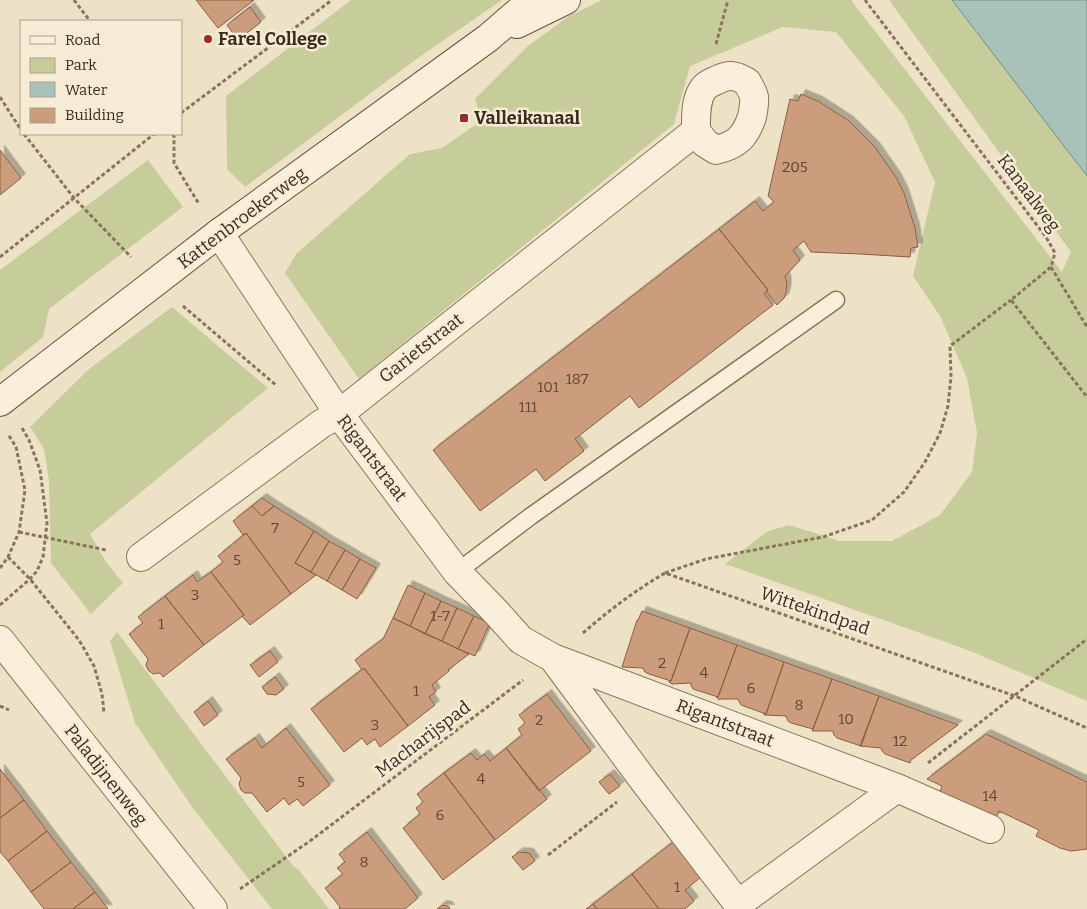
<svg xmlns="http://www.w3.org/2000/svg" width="1087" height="909" viewBox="0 0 1087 909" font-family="Bitter,serif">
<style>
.green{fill:#c7cd9a}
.water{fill:#a8c2ba;stroke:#6e9188}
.building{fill:#cc9d7c;stroke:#895e42;filter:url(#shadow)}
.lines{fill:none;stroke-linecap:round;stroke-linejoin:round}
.lane-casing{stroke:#8a745c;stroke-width:19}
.street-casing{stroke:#8a745c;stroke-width:30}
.secondary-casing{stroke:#6c553f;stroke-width:30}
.path{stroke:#8a745c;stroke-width:3;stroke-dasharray:4 2.5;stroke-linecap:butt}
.lane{stroke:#f9efda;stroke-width:16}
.street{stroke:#f9efda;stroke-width:28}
.secondary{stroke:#f9efda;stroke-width:28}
.poi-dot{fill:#992c2d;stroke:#f6ecd6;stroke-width:2}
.labels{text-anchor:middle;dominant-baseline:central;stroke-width:5;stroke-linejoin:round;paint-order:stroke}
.number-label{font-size:15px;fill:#5e4836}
.poi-label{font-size:18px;font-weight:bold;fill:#3a2c1f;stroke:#f6ecd6;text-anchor:start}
.street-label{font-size:18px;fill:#3a2c1f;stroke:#f6ecd6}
</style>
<defs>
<filter id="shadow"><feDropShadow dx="4.5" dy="-4.5" stdDeviation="0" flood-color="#0004"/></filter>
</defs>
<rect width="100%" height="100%" fill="#eee2c6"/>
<path class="green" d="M 351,0 L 502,0 L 418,58 L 245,187 L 227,169 L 226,96 Z
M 602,0 L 851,0 L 1062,272 L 1071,252 L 889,0 L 952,0 L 1087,176 L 1087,701 L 968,650 L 725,564 L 768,531 L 789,525 L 840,541 L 892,541 L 940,515 L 972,472 L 977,433 L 967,378 L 940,316 L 913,276 L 935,182 L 904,116 L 836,32 L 783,27 L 690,66 L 674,124 L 359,379 L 285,273 L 296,254 L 410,154 L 442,148 L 481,121 L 475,99 L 528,46 L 569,16 Z
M 148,160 L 183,207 L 49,309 L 43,337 L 0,372 L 0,270 Z
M 172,307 L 268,388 L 90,534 L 106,562 L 123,583 L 91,614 L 51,563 L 49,481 L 44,449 L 30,427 L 89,369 Z
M 117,632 L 294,867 L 299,870 L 329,909 L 272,909 L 192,807 L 135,723 L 110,641 Z"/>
<path class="water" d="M 952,0 L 1087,0 L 1087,176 Z"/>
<path class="building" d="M 196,0 L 254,0 L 218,28 Z
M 250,7 L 261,22 L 238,40 L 227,25 Z
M 801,94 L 818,101 L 849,121 L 875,147 L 896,177 L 904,193 L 915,228 L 918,247 L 911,248 L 910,257 L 860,254 L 811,252 L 804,241 L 793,250 L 800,260 L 785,276 L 787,283 L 786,292 L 784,298 L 777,305 L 766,291 L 768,290 L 719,229 L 755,201 L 763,211 L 774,202 L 768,196 L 790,99 L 798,101 Z
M 0,150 L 21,178 L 0,195 Z
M 719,229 L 768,290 L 764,293 L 773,305 L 639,408 L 630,396 L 575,439 L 584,451 L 545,481 L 536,469 L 480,511 L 433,450 Z
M 262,498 L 274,506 L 262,516 L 252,506 Z
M 252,506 L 262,516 L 274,506 L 314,531 L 295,563 L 316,575 L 291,594 L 246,533 L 243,535 L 233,521 Z
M 314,531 L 329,541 L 311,572 L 295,563 Z
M 246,533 L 291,594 L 250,625 L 242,616 L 244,615 L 211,572 L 223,562 L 218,556 Z
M 329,541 L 345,550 L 327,581 L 311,572 Z
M 345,550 L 360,559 L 342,590 L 327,581 Z
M 360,559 L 376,568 L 357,599 L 342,590 Z
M 211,572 L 244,615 L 204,645 L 165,596 L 193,575 L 197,582 Z
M 408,585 L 425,593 L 410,626 L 393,618 Z
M 425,593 L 441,601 L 425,634 L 410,626 Z
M 165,596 L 204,645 L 163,677 L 160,673 L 153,674 L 148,670 L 146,665 L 148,659 L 129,634 L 143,623 L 138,617 Z
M 441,601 L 457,608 L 442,641 L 425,634 Z
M 457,608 L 474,616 L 458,649 L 442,641 Z
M 642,611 L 690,628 L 671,681 L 649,674 L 645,672 L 643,668 L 622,667 L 637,620 L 638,620 Z
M 474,616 L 490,623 L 475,656 L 458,649 Z
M 393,618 L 469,654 L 448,670 L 449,671 L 432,685 L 436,692 L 429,697 L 435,705 L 408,726 L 364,668 L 362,670 L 355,660 L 383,639 Z
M 690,628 L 737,645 L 718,697 L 693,689 L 691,685 L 691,683 L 672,684 L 669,682 L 669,681 L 671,681 Z
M 737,645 L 784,662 L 766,714 L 741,705 L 738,699 L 720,699 L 720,700 L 717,698 L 717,697 L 718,697 Z
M 270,651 L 278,662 L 259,677 L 250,665 Z
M 784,662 L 832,679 L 813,729 L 791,723 L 788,721 L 786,716 L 764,715 L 764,713 L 766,714 Z
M 364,668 L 408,726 L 380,747 L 375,739 L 367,745 L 362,738 L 344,752 L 311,709 Z
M 275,677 L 284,689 L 276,695 L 267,694 L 262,687 Z
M 832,679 L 879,696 L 861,746 L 837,738 L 834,735 L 833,731 L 812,731 Z
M 547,694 L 591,751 L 539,791 L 506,748 L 522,735 L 518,729 L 525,723 L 519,715 Z
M 879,696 L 958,725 L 911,760 L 910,763 L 885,754 L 882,751 L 881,748 L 860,746 Z
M 208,701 L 218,715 L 204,726 L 194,712 Z
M 286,728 L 330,785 L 303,806 L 297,799 L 289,805 L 284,798 L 267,812 L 252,793 L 245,793 L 241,790 L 239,784 L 241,778 L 226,759 L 255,738 L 262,748 Z
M 986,734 L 1087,782 L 1087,849 L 1071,851 L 1060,848 L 1036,836 L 1039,830 L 999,811 L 996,818 L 985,813 L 940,792 L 942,786 L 927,779 Z
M 506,748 L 547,799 L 495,840 L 444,773 L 471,753 L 477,760 L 484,754 L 490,761 Z
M 0,769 L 24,800 L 0,818 Z
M 444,773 L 495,840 L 443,880 L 403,828 L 420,814 L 416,808 L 423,802 L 417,794 Z
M 610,774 L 620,786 L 609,794 L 599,782 Z
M 24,800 L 47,831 L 8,861 L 0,852 L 0,818 Z
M 47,831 L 71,862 L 31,892 L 8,861 Z
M 367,832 L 418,898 L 405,909 L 339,909 L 340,907 L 325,888 L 343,874 L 337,868 L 345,862 L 339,854 Z
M 673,842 L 701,877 L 685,890 L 694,901 L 685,909 L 659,909 L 632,874 Z
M 519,852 L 529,853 L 535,861 L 523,870 L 512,857 Z
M 71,862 L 95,892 L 73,909 L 44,909 L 31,892 Z
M 632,874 L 659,909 L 597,909 L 593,904 Z
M 95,892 L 108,909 L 73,909 Z
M 593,904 L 597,909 L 586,909 Z
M 442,905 L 448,906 L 450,909 L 437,909 Z"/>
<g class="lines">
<g class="lane-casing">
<path id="lane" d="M 457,572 L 531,516 L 836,300"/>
</g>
<g class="street-casing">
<path id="street" d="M 219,233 L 339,414 L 457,572 L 495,611 L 521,640 L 553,658 L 897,788 L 990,829
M 141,557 L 321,424 L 339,414 L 696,131 L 705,143 L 716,150 C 737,145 745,137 752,117 C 753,111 755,102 754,97 C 753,92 749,86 747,82 C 735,75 730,74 717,80 C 713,82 707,84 704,88 C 695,99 696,117 696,131
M 0,640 L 213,909
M 553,658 L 644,781 L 738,904 L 897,788"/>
</g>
<g class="secondary-casing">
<path id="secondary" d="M 517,24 L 566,0
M 0,402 L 219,233 L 488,38 L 532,0"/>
</g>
<path class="path" d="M 74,0 L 90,21
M 865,0 L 1046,237 L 1055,253 L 1051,267 L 1011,300 L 1087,397
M 716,44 L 728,0
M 0,97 L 21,130
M 181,113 L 332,0
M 24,134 L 74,198 L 131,257
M 173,134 L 174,137 L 174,163 L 199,204
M 0,257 L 154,134
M 1051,267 L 1087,327
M 183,306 L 277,386
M 19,532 L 106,550
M 8,557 L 30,579 L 79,640 L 94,666 L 102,694 L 104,713
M 0,568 L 8,557 L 19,532 L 25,490 L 16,447 L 8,434
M 665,573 L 706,559 L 823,537 L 872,520 L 904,492 L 925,462 L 940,433 L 948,406 L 951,376 L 950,346 L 1011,300
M 0,605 L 30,579 L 37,571 L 43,557 L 47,523 L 40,470 L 29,440 L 22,428
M 583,633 C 608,611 636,590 665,573 L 1015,696 L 1087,728
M 0,706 L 9,710
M 928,763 L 1087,639
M 548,855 L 617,802
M 240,889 L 310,841 L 523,680"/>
<use href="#lane" class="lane"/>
<use href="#street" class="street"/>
<use href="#secondary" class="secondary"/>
</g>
<g class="poi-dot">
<circle cx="208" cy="39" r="5"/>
<rect x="459" y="113" width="10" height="10" rx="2.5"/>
</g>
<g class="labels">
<g class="number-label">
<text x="795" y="167">205</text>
<text x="577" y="379">187</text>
<text x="548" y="387">101</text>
<text x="528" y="407">111</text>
<text x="275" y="528">7</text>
<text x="237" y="560">5</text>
<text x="195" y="595">3</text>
<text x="440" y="616">1-7</text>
<text x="161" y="624">1</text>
<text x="662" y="663">2</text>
<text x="704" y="673">4</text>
<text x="751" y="688">6</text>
<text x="416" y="691">1</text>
<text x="799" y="705">8</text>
<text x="846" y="719">10</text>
<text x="539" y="720">2</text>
<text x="375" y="725">3</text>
<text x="900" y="741">12</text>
<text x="481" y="779">4</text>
<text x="301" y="782">5</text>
<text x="990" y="796">14</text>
<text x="440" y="815">6</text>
<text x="364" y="862">8</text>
<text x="677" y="887">1</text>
</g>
<g class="poi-label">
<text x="218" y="39">Farel College</text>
<text x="474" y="118">Valleikanaal</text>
</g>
<g class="street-label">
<text transform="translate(1029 193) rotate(53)">Kanaalweg</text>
<text transform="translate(242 218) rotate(-37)">Kattenbroekerweg</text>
<text transform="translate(421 348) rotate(-38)">Garietstraat</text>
<text transform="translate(372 458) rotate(53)">Rigantstraat</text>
<text transform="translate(815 611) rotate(19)">Wittekindpad</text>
<text transform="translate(725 723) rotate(21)">Rigantstraat</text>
<text transform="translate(423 739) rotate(-37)">Macharijspad</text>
<text transform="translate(106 775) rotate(52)">Paladijnenweg</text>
</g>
</g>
<rect x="20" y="20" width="162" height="115" fill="#f6ecd6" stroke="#ab9f8d"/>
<rect x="30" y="36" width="25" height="8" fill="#f9efda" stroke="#ab9f8d"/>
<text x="65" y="45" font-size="15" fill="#3a2c1f">Road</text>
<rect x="30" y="58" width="25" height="15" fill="#c7cd9a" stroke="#ab9f8d"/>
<text x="65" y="70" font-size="15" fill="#3a2c1f">Park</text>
<rect x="30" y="82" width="25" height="15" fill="#a8c2ba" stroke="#ab9f8d"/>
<text x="65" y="95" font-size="15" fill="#3a2c1f">Water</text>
<rect x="30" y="108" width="25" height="15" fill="#cc9d7c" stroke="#ab9f8d"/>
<text x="65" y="120" font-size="15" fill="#3a2c1f">Building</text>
</svg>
